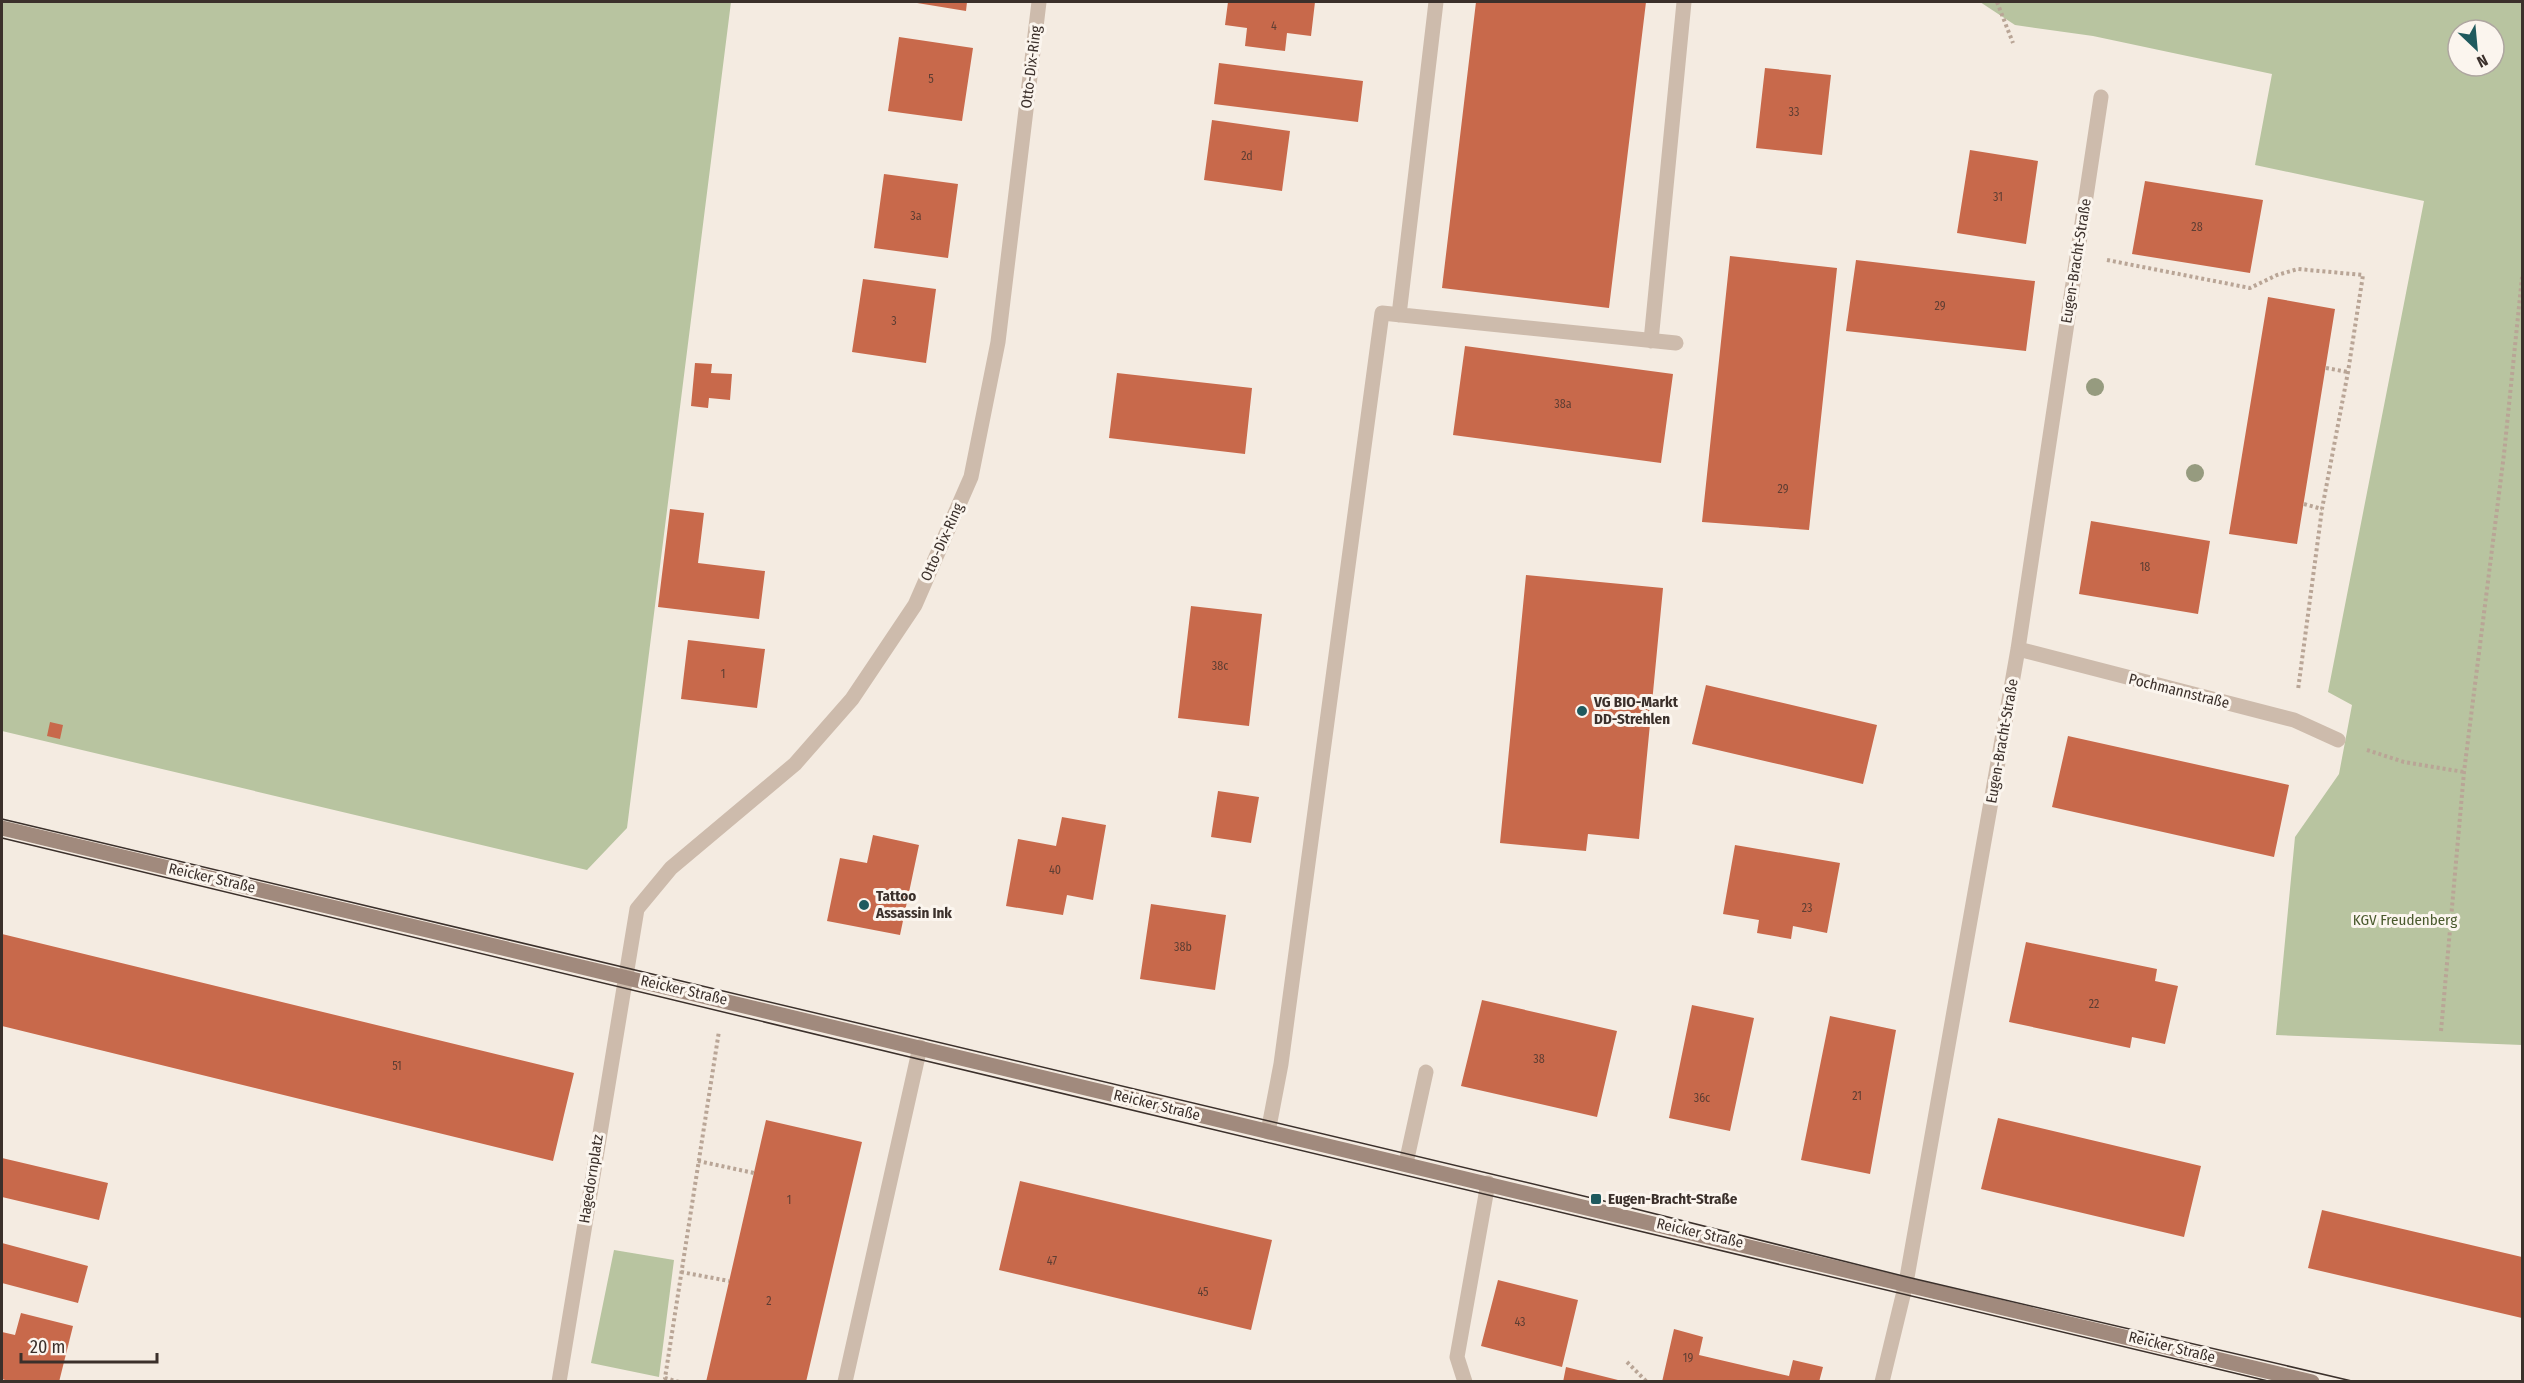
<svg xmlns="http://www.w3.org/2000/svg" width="2524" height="1383" viewBox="0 0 2524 1383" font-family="'Fira Sans Condensed',sans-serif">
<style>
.green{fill:#b8c4a0;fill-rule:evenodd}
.building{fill:#c8694b}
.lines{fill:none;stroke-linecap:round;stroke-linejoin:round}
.path{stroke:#b9a596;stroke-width:4;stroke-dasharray:3 3;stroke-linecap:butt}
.lane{stroke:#cdbbac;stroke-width:15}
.street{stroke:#cdbbac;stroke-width:15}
.secondary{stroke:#a18a7d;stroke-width:15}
.tram{stroke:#3b302b;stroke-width:1.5}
.tree{fill:#969b7f}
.poi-dot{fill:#1f5a5e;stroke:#fbf5ee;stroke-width:2}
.labels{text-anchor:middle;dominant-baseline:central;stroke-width:6;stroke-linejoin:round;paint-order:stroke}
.number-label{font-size:12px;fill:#5e3e33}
.street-label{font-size:15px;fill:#3b302b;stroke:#fbf5ee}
.poi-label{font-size:15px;font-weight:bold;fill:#3b302b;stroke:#fbf5ee;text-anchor:start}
.park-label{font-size:15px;fill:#4a5a2e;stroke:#fbf5ee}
</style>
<rect width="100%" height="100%" fill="#f4ebe1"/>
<path class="green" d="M 2,2 L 731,2 L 627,828 L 587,870 L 2,731 Z
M 1980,2 L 2522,2 L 2522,1045 L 2276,1035 L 2295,837 L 2339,774 L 2352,705 L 2328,692 L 2424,201 L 2255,165 L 2272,74 L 2093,36 L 2015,25 ZM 2458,30 L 2494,30 L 2494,66 L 2458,66 Z
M 614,1250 L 674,1260 L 659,1377 L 591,1363 Z"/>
<path class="building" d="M 911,2 L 967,2 L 966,11 Z
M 1228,2 L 1315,2 L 1311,36 L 1287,33 L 1285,51 L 1245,46 L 1247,28 L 1225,25 Z
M 1476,2 L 1646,2 L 1609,308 L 1442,288 Z
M 899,37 L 973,48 L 962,121 L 888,111 Z
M 1219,63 L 1363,81 L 1358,122 L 1214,104 Z
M 1765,68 L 1831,75 L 1822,155 L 1756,148 Z
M 1212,120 L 1290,131 L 1282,191 L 1204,180 Z
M 1970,150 L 2038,161 L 2026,244 L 1957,233 Z
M 884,174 L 958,184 L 948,258 L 874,248 Z
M 2145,181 L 2263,200 L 2250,273 L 2132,254 Z
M 1730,256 L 1837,268 L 1809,530 L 1702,522 Z
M 1856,260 L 2035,281 L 2026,351 L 1846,331 Z
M 863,279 L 936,289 L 926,363 L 852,352 Z
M 2268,297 L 2335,309 L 2297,544 L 2229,534 Z
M 1465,346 L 1673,374 L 1661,463 L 1453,435 Z
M 695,363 L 712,364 L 711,373 L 732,374 L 730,400 L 709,398 L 708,408 L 691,406 Z
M 1117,373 L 1252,388 L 1245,454 L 1109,438 Z
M 670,509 L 704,513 L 698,563 L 765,571 L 759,619 L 658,607 Z
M 2091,521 L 2210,541 L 2198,614 L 2079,594 Z
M 1526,575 L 1663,588 L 1639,839 L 1588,834 L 1586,851 L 1500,843 Z
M 1191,606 L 1262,614 L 1249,726 L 1178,718 Z
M 688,640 L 765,649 L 757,708 L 681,699 Z
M 1706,685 L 1877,725 L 1863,784 L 1692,744 Z
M 50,722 L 63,725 L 60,739 L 47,736 Z
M 2068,736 L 2289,785 L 2274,857 L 2052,807 Z
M 1218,791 L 1259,797 L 1251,843 L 1211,837 Z
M 1062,817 L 1106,825 L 1093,900 L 1067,895 L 1063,915 L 1006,906 L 1018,839 L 1056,846 Z
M 873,835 L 919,845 L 900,935 L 827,921 L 840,858 L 867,863 Z
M 1735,845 L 1840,863 L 1827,933 L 1793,926 L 1791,939 L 1757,933 L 1759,920 L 1723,914 Z
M 1151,904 L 1226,915 L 1215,990 L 1140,979 Z
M 2,934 L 574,1073 L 553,1161 L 2,1026 Z
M 2026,942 L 2157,969 L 2155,981 L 2178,986 L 2165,1044 L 2132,1037 L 2130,1048 L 2009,1022 Z
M 1482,1000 L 1617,1031 L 1597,1117 L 1461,1086 Z
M 1692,1005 L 1754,1018 L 1730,1131 L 1669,1118 Z
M 1830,1016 L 1896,1030 L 1870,1174 L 1801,1160 Z
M 1998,1118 L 2201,1166 L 2184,1237 L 1981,1189 Z
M 766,1120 L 862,1142 L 806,1382 L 706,1382 Z
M 2,1158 L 108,1183 L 99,1220 L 2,1197 Z
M 1020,1181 L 1272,1240 L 1251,1330 L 999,1270 Z
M 2322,1210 L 2522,1257 L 2522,1318 L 2308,1268 Z
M 2,1243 L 88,1266 L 78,1303 L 2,1283 Z
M 1498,1280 L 1578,1300 L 1562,1367 L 1481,1346 Z
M 21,1313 L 73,1326 L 59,1382 L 11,1382 L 2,1379 L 2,1332 L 15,1335 Z
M 1674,1329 L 1703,1337 L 1699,1355 L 1789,1376 L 1793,1360 L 1823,1367 L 1819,1382 L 1662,1382 Z
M 1566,1367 L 1622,1381 L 1622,1382 L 1563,1382 Z"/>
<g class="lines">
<path class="path" d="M 1997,2 L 2013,43
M 2107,260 L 2250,288 L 2277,275 L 2298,269 L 2363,275 L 2348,372 L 2322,509 L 2298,690
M 2326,368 L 2348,372
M 2304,504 L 2322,509
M 2367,750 L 2404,762 L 2464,772
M 2441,1031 L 2464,772 L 2504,454 L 2522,277
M 698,1161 L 754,1173
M 681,1272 L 729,1281
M 1627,1362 L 1647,1382
M 679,1382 L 665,1378 L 719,1031"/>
<path class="lane" d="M 1399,315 L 1436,2
M 1651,341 L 1684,2
M 1268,1132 L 1281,1064 L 1382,313 L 1676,343
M 1406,1163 L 1426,1072
M 845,1382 L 920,1047
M 1465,1382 L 1457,1357 L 1488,1183
M 1882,1382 L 1906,1283"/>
<path class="street" d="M 2018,649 L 2294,720 L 2338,740
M 1906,1283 L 2018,649 L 2101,97
M 559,1382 L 637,909 L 671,868 L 795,764 L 852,699 L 915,605 L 971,477 L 998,342 L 1039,2"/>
<path class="secondary" d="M 2,828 L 2312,1382"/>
<path class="tram" d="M 2,819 L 1596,1199 L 1907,1277 L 2356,1382
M 2,838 L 918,1059 L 2272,1382"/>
</g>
<g class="tree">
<circle cx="2095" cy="387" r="9"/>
<circle cx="2195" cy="473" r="9"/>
</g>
<g class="poi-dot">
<circle cx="1582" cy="711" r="6"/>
<circle cx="864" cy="905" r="6"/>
<rect x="1590" y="1193" width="12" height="12" rx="3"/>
</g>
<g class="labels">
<g class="number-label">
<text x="1274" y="26">4</text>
<text x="931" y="79">5</text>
<text x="1794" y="112">33</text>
<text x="1247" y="156">2d</text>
<text x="1998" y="197">31</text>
<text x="916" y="216">3a</text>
<text x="2197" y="227">28</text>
<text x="1940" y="306">29</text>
<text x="894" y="321">3</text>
<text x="1563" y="404">38a</text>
<text x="1783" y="489">29</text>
<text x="2145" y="567">18</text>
<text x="1220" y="666">38c</text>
<text x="723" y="674">1</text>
<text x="1055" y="870">40</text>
<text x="1807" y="908">23</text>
<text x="1183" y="947">38b</text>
<text x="2094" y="1004">22</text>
<text x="1539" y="1059">38</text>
<text x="397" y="1066">51</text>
<text x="1857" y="1096">21</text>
<text x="1702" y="1098">36c</text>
<text x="789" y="1200">1</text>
<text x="1052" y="1261">47</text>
<text x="1203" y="1292">45</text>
<text x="769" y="1301">2</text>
<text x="1520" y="1322">43</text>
<text x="1688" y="1358">19</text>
</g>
<g class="street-label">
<text transform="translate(1031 67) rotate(-83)">Otto-Dix-Ring</text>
<text transform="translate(2076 261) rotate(-81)">Eugen-Bracht-Straße</text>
<text transform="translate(942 542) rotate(-66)">Otto-Dix-Ring</text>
<text transform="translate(2179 691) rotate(14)">Pochmannstraße</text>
<text transform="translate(2002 741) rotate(-80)">Eugen-Bracht-Straße</text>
<text transform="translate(212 878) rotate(13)">Reicker Straße</text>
<text transform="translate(684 990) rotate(13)">Reicker Straße</text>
<text transform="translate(1157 1105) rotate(14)">Reicker Straße</text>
<text transform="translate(591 1179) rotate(-81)">Hagedornplatz</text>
<text transform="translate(1700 1233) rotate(13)">Reicker Straße</text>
<text transform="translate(2172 1347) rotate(14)">Reicker Straße</text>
</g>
<g class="poi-label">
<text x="1594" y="702">VG BIO-Markt<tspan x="1594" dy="17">DD-Strehlen</tspan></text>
<text x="876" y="896">Tattoo<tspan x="876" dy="17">Assassin Ink</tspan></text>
<text x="1608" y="1199">Eugen-Bracht-Straße</text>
</g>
<g class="park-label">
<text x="2405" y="920">KGV Freudenberg</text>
</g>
</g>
<rect width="2524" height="1383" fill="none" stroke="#3b302b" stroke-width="6"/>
<g transform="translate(2476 48) rotate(154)"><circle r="28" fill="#fbf5ee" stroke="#aea6a0" stroke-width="1.5"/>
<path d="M0-4.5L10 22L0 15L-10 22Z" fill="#1f5a5e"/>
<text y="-9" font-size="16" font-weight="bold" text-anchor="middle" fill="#3b302b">N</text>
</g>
<path d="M21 1353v9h136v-9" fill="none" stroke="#3b302b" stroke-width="3"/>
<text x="30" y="1353" font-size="18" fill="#3b302b" stroke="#fbf5ee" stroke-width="4.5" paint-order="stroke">20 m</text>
</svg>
